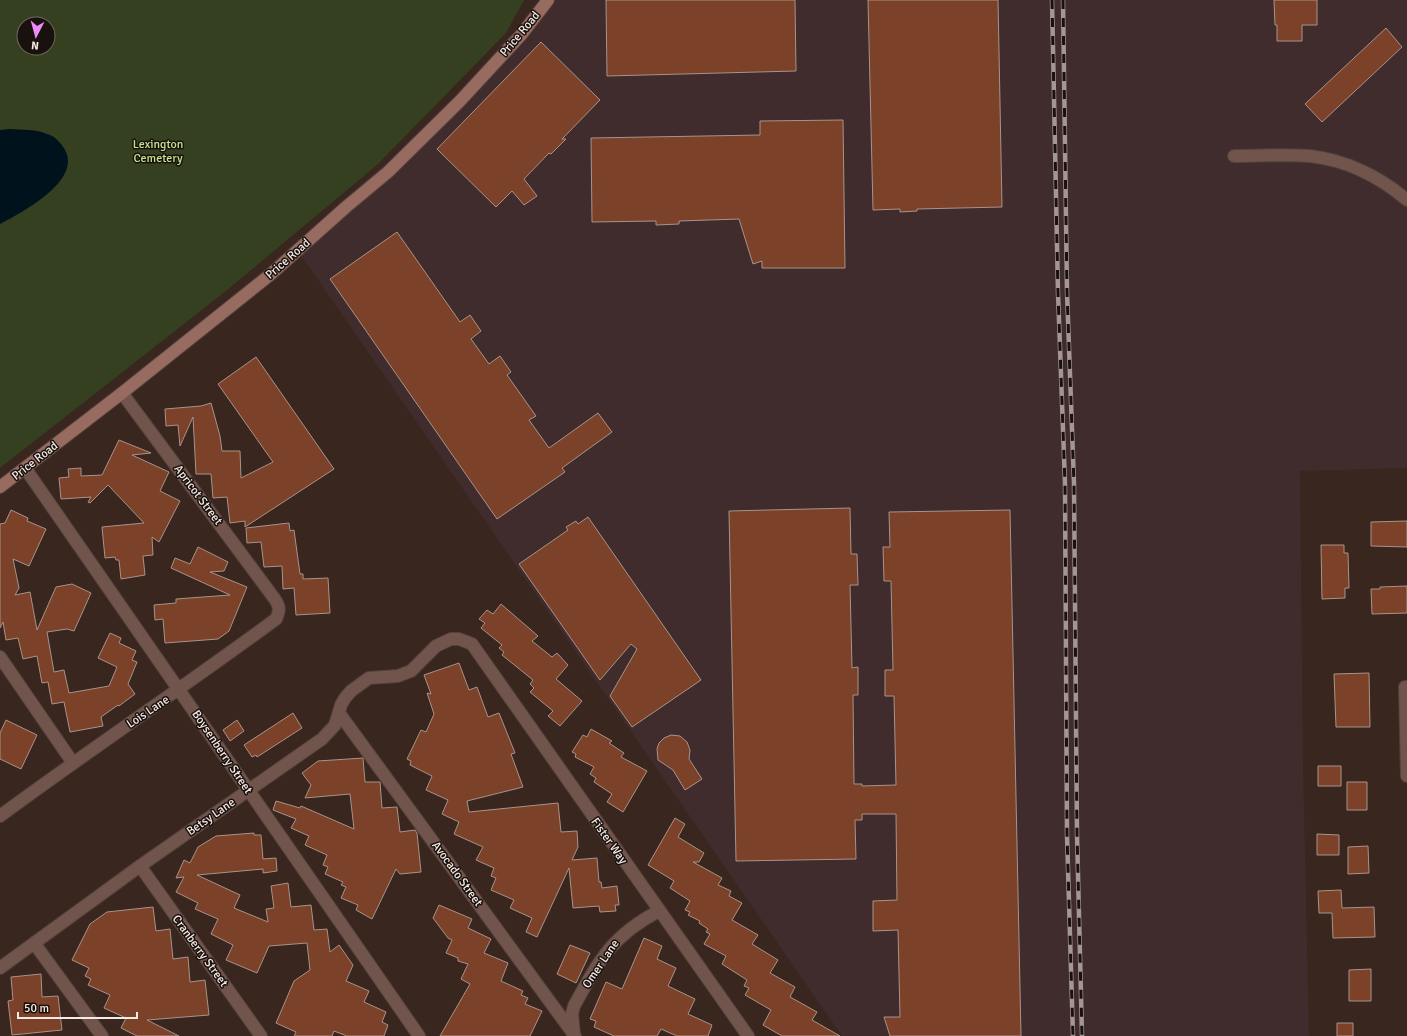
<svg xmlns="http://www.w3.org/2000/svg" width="1407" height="1036" viewBox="0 0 1407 1036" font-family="Signika,sans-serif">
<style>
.industrial{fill:#402c2c}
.green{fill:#344020;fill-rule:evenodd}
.water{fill:#00121b}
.building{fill:#7b4129;stroke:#a9938a}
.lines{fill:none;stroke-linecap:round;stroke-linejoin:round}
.street-casing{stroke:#53413b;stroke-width:14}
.secondary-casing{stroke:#53413b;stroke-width:14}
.street{stroke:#71554d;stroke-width:12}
.secondary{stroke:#976b60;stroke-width:12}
.rail-casing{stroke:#a59691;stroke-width:4.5}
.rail{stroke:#19110e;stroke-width:3;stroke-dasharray:9;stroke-linecap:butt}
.labels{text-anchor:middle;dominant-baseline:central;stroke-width:3;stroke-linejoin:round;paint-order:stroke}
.street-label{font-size:12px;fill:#f6eae5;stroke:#19110e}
.park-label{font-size:12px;fill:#c4e58e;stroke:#19110e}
</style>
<rect width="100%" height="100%" fill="#38261f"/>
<path class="industrial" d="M 548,0 L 1407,0 L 1407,468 L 1300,471 L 1303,765 L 1309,1036 L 842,1036 L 298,251 L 408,153 Z"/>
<path class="green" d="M 0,0 L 524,0 L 506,33 L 377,165 L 226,291 L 0,468 ZM 24,24 L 48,24 L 48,48 L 24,48 Z"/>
<path class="water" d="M 10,129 C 21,130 37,129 47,134 C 55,136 61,143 65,150 C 82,181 21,213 0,224 L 0,130 Z"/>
<path class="building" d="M 606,0 L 795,0 L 796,71 L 607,76 Z
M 868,0 L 998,0 L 1002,207 L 917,209 L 917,211 L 900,212 L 900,209 L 873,210 Z
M 1274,0 L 1317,0 L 1317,25 L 1302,25 L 1302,41 L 1277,41 L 1277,25 L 1275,25 Z
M 1386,28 L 1402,47 L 1322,122 L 1305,104 Z
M 541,42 L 600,100 L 562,139 L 566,139 L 551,154 L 549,153 L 524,179 L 537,196 L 524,205 L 512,191 L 496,207 L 437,149 Z
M 843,120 L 845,268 L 762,268 L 762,261 L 753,264 L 739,219 L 679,221 L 679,224 L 656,225 L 656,221 L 592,222 L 591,138 L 760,135 L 760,121 Z
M 397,232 L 460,322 L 470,315 L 481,331 L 471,339 L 489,364 L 500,356 L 511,372 L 507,375 L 536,416 L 529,420 L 549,448 L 598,413 L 612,432 L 562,468 L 565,472 L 497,519 L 330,279 Z
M 256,357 L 334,469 L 245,527 L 245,521 L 230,523 L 227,497 L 213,498 L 211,474 L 196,474 L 193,417 L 180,446 L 178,425 L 166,426 L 165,409 L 201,406 L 211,403 L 220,436 L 222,451 L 240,451 L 241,478 L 273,462 L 218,384 Z
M 119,440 L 151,453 L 132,455 L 169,472 L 160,491 L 180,501 L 159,542 L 152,537 L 153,555 L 143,556 L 145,575 L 121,579 L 119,560 L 116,560 L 115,557 L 105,558 L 102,527 L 144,523 L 108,485 L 90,503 L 88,502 L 91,497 L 61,499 L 59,478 L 69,477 L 68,469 L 81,468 L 81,476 L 102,475 Z
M 850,508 L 851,554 L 857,554 L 858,585 L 850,585 L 852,668 L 858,667 L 858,695 L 853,695 L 854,784 L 862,784 L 862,786 L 896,785 L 894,696 L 885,696 L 885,670 L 893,670 L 891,581 L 884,581 L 883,547 L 890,547 L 889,512 L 1010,510 L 1021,1036 L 890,1036 L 884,1017 L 900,1017 L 898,930 L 873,931 L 873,901 L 897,900 L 896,814 L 862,814 L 862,820 L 855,820 L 856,859 L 736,861 L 729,511 Z
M 11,510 L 28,518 L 27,521 L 46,529 L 29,566 L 13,559 L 19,588 L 15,595 L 30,592 L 37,630 L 56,587 L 72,584 L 91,593 L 74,631 L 67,629 L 47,632 L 54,672 L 64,670 L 69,693 L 109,686 L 117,667 L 98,658 L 110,633 L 121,638 L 119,643 L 136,651 L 132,660 L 137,662 L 128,684 L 135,694 L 119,706 L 118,705 L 101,717 L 103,726 L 70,732 L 64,702 L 52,704 L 48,682 L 42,683 L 37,656 L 23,659 L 18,638 L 6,640 L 3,622 L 0,628 L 0,524 L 5,523 Z
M 588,517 L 701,680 L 632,727 L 610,696 L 637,649 L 631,644 L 600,680 L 519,564 L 568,530 L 566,527 L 576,521 L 578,524 Z
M 1407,521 L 1407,547 L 1371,546 L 1371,522 Z
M 289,523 L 290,531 L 294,530 L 300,574 L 303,574 L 303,579 L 328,578 L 330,613 L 296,615 L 294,588 L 283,589 L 282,566 L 264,567 L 261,542 L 247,543 L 246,528 Z
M 1321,545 L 1344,545 L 1344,553 L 1348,553 L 1349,588 L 1345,588 L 1345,598 L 1322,599 Z
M 198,547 L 228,562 L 224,571 L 210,572 L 247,587 L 229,631 L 218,639 L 165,643 L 163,619 L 155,620 L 154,605 L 176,603 L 176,599 L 230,595 L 171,568 L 175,558 L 190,564 Z
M 1407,586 L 1407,613 L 1372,614 L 1371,589 L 1380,589 L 1380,587 Z
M 501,604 L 538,636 L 532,641 L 552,657 L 557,653 L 568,665 L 556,679 L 582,701 L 560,726 L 548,716 L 553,711 L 530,692 L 534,688 L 530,684 L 533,680 L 502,655 L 504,652 L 499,648 L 502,645 L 481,628 L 485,623 L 479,619 L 487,610 L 493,614 Z
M 459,663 L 469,690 L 477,687 L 488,717 L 499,713 L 515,753 L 511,754 L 523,787 L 467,801 L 469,812 L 558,803 L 561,832 L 577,831 L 578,847 L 572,860 L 597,858 L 599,882 L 601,882 L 602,888 L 617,886 L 619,905 L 615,905 L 616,911 L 600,912 L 599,906 L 573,908 L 569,868 L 537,937 L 526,932 L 532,918 L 510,908 L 514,900 L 491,890 L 496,878 L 491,876 L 494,868 L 476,860 L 483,847 L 454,834 L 459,822 L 442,814 L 448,800 L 426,790 L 432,776 L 410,765 L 411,761 L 407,759 L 421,730 L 426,732 L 434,714 L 427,693 L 431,694 L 424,675 Z
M 1369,673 L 1370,727 L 1336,727 L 1334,674 Z
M 293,713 L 302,728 L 257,757 L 256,755 L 252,757 L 244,745 Z
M 6,720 L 37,735 L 21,769 L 0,759 L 0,733 Z
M 237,720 L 244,731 L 230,741 L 223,730 Z
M 591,729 L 612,741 L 609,743 L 624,753 L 621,757 L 647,771 L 623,812 L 607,802 L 612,794 L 594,782 L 596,778 L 590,774 L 594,767 L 575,757 L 576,754 L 572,752 L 583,735 L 587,737 Z
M 671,735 L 680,736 L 687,742 L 690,750 L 689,759 L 702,779 L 685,790 L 673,770 L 658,760 L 657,749 L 659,743 L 664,738 Z
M 363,758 L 365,782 L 380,782 L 382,808 L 397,807 L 400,832 L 415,830 L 417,833 L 421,872 L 400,874 L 396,869 L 372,919 L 356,910 L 358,905 L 341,898 L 346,887 L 341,885 L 343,882 L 325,874 L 328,867 L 323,865 L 327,855 L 305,845 L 309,836 L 291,828 L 296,819 L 273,810 L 276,801 L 300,808 L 301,806 L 354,829 L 350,794 L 305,798 L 311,785 L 302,773 L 318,761 Z
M 1318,766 L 1341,766 L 1341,786 L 1318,786 Z
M 1347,782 L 1367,782 L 1367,810 L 1347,810 Z
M 675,818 L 685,824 L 678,837 L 704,853 L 699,862 L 693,862 L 722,878 L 718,885 L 731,891 L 729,896 L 742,903 L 732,920 L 758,935 L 752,944 L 778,960 L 770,973 L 795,987 L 790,997 L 817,1012 L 812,1020 L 840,1036 L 782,1036 L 763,1025 L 771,1010 L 745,995 L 749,988 L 744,986 L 747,980 L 722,964 L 726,956 L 704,944 L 710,934 L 706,932 L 708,929 L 699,923 L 700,921 L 688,915 L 690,912 L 685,910 L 690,901 L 670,888 L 674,881 L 648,865 Z
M 254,833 L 254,835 L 261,835 L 263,859 L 276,858 L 277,871 L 263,873 L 263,869 L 197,875 L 240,895 L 234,908 L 268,922 L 266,909 L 274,908 L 271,886 L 288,883 L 291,907 L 311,905 L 314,930 L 327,929 L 330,952 L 339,945 L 353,965 L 346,981 L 369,991 L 364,1002 L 386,1012 L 382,1022 L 388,1025 L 384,1036 L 347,1036 L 334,1031 L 332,1036 L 294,1036 L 296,1032 L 276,1023 L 294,981 L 310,970 L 307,943 L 269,946 L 257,973 L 226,960 L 233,945 L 211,934 L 218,919 L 195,909 L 198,903 L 176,892 L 184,877 L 176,878 L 184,860 L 190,863 L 198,847 L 216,836 Z
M 1317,834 L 1339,835 L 1339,855 L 1317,855 Z
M 1368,846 L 1369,873 L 1348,874 L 1348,847 Z
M 1341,890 L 1342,908 L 1374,907 L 1375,937 L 1333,938 L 1332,913 L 1319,913 L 1318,891 Z
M 439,905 L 472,919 L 468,928 L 491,939 L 484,953 L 508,963 L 501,981 L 523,991 L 521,995 L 528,998 L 525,1004 L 542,1011 L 530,1036 L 440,1036 L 470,984 L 461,979 L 468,964 L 458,961 L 458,958 L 446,953 L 452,940 L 448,938 L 433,918 Z
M 153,907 L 156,931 L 170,929 L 173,959 L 188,957 L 190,982 L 205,980 L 209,1015 L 147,1020 L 179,1036 L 137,1036 L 121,1028 L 126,1018 L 104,1008 L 110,995 L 88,985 L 91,979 L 85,976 L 89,968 L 72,960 L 90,924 L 107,912 Z
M 644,938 L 662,946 L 657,959 L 676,968 L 668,986 L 695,999 L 688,1014 L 712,1025 L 708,1036 L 677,1036 L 661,1029 L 657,1036 L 614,1036 L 594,1027 L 596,1021 L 590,1019 L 606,982 L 622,989 Z
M 570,945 L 590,953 L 576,983 L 557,974 Z
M 1371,969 L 1371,1001 L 1349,1001 L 1349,970 Z
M 41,974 L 42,997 L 58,996 L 62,1030 L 12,1035 L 8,1001 L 13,1000 L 11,977 Z
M 1337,1023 L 1353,1023 L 1353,1036 L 1337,1036 Z"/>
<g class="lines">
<g class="street-casing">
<path id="street" d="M 1234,156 C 1259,156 1286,154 1310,156 C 1346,160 1380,177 1407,200
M 25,468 L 419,1036
M 0,657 L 73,763
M 1405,687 L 1407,776
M 339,713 L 575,1036
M 0,816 C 91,749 185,686 276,619 C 280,611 280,606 274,598 L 122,393
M 140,866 L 261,1036
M 34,943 L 102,1036
M 0,968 L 140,866 L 322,739 L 335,725 L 341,705 L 345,698 L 351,691 L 369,678 L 398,676 L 411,671 L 436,646 L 451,639 L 459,639 L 472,644 L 748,1036
M 574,1034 L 572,1014 L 574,1006 C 598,962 612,935 659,911"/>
</g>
<g class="secondary-casing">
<path id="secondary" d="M 0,487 L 122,393 L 271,274 L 346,207 L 388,172 L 460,101 L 521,35 L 548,0"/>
</g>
<use href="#street" class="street"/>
<use href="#secondary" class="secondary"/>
<g class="rail-casing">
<path id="rail" d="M 1052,0 L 1058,293 L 1065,484 L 1067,835 L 1073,1036
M 1063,0 L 1067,292 L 1074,484 L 1077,834 L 1082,1036"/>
</g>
<use href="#rail" class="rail"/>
</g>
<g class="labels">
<g class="street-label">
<text transform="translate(520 34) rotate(-50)">Price Road</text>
<text transform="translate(288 259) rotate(-41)">Price Road</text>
<text transform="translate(35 461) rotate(-38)">Price Road</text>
<text transform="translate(198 495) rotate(53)">Apricot Street</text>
<text transform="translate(148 712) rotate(-34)">Lois Lane</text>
<text transform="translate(222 752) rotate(56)">Boysenberry Street</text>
<text transform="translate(211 817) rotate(-35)">Betsy Lane</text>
<text transform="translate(609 841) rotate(55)">Fister Way</text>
<text transform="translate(457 874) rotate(54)">Avocado Street</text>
<text transform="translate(200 951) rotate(54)">Cranberry Street</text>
<text transform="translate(601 964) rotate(-56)">Omer Lane</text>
</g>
<g class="park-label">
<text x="158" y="144">Lexington<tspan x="158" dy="14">Cemetery</tspan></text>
</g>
</g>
<g transform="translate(36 36) rotate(186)"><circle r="19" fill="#19110e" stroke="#716864"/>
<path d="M0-3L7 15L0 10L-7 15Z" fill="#ed8cf9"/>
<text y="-6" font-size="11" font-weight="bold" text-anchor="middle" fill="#f6eae5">N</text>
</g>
<path d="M18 1012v6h119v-6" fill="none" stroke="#f6eae5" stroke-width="2"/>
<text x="24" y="1012" font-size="12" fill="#f6eae5" stroke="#19110e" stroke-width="3" paint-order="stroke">50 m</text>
</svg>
